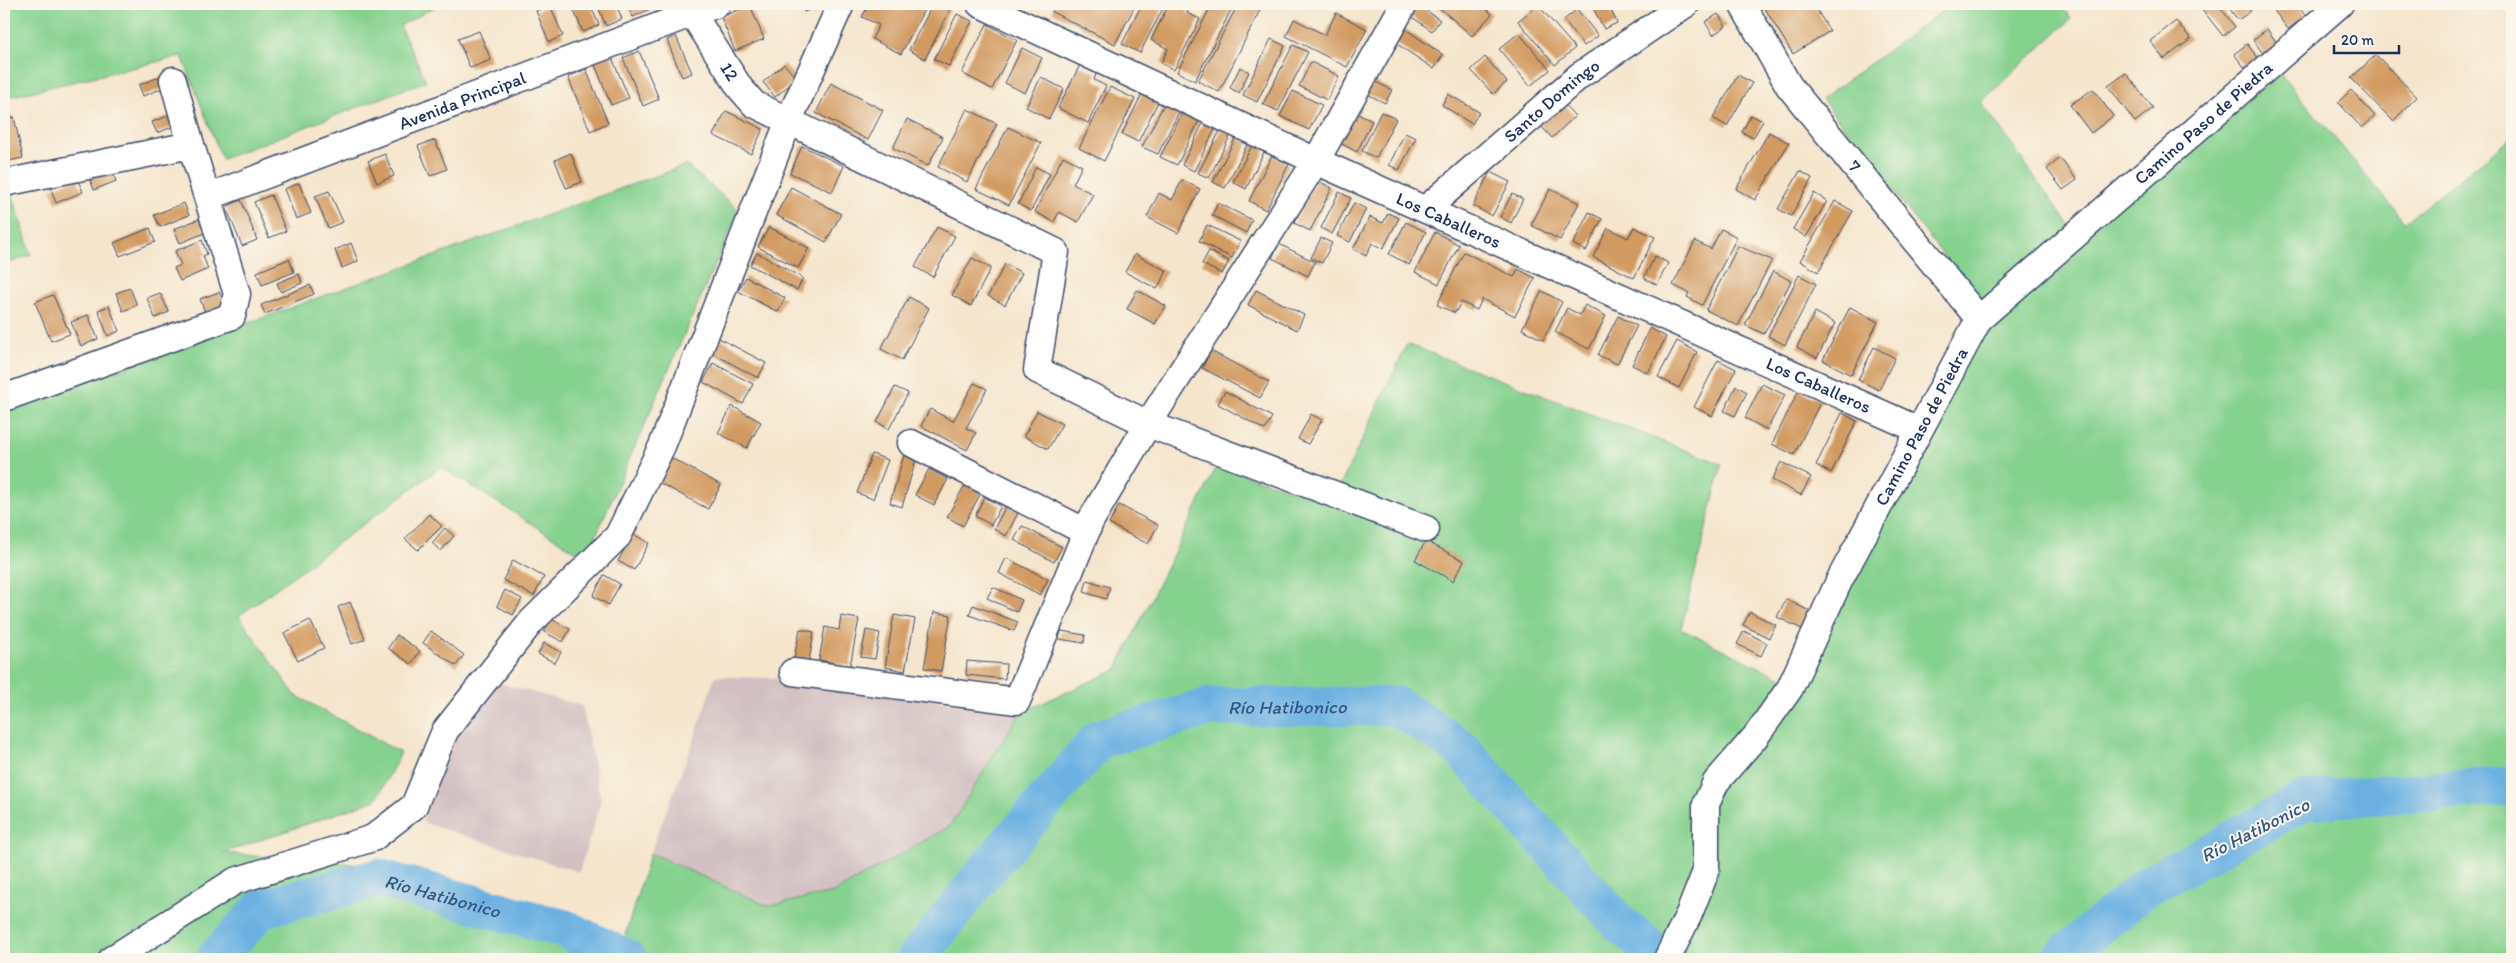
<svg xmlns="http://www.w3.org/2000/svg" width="2516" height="963" viewBox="0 0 2516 963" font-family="Itim,sans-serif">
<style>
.industrial{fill:#d2bfc1}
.green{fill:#85d18e;stroke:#508076}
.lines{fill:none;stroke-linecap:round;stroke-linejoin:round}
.river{stroke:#6ab1e1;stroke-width:39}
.building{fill:#d19a60}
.minor-casing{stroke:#3c4a6e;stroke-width:29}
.minor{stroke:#fff;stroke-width:26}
.labels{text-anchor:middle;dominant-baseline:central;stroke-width:4;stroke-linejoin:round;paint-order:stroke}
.street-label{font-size:18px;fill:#1b2f5e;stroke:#fbf7ec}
.water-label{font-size:19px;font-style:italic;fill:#335685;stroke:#fbf7ec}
</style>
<rect width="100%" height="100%" fill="#fbf7ec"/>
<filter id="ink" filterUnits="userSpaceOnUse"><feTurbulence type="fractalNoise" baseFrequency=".02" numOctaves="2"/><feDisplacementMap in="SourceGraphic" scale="10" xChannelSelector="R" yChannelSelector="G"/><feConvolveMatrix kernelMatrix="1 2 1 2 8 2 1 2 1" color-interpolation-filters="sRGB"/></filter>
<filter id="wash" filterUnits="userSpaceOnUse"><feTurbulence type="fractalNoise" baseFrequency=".0096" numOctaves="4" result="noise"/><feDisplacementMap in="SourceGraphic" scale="20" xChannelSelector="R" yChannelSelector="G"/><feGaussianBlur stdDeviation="1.12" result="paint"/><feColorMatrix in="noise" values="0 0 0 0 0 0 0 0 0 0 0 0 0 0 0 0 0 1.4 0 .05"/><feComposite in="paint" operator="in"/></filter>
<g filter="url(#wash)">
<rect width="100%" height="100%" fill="#f5e5cc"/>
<path class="industrial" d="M 715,676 L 793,679 L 1020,713 L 950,826 L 833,893 L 768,906 L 650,853 L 692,745 Z
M 495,682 L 582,706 L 601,801 L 579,872 L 422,822 L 456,734 Z"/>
<path class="green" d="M 4,4 L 440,4 L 400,26 L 426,81 L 222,159 L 182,56 L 4,98 Z
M 1952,4 L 2060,4 L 2071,19 L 1981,102 L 2078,238 L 2281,74 L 2405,222 L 2512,137 L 2512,959 L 618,959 L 650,853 L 768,906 L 833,893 L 950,826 L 1020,713 L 1116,670 L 1217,466 L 1332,503 L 1407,344 L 1722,464 L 1681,629 L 1802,688 L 1984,308 L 1822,99 Z
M 686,165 L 739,210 L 586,558 L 441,467 L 239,616 L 295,695 L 401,753 L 376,800 L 223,853 L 387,867 L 607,959 L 4,959 L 4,411 Z
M 4,190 L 11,190 L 31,255 L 4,265 Z"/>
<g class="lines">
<g class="river">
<path id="s1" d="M 215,959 L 261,909 L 378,878 L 565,929 L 627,959"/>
<path id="s2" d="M 916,959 L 992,863 L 1099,739 L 1210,707 L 1397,706 L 1459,747 L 1620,924 L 1664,959"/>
<path d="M 2060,959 L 2144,888 L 2306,800 L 2512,786"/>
</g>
</g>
<g id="blocks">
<path class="building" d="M 571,4 L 590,4 L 599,25 L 583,32 Z
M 597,4 L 616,4 L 622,19 L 606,26 Z
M 627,4 L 648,4 L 650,9 L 633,17 Z
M 654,4 L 669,4 L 656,9 Z
M 801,4 L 825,4 L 804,12 Z
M 869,4 L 927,4 L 901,54 L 872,39 L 879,25 L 862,17 Z
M 933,4 L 950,10 L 925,59 L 909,50 Z
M 1056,4 L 1136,4 L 1115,44 L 1052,12 Z
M 1142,4 L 1155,4 L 1163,8 L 1140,53 L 1122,44 Z
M 1169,4 L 1191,4 L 1187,13 L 1200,19 L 1174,70 L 1161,63 L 1168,49 L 1151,40 Z
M 1212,4 L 1234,4 L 1195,81 L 1177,72 Z
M 1238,4 L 1263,4 L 1219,92 L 1198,81 Z
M 1417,4 L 1440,20 L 1432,31 L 1409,15 Z
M 1435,4 L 1480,4 L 1492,14 L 1472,36 Z
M 1591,4 L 1608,4 L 1617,23 L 1604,29 Z
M 1762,4 L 1813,4 L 1830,31 L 1793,54 Z
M 2198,4 L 2218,4 L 2235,27 L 2223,36 Z
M 2226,4 L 2246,4 L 2251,11 L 2238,20 Z
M 2269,4 L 2296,4 L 2306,16 L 2288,29 Z
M 550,5 L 563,36 L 549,42 L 536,11 Z
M 750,5 L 764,39 L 735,51 L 721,17 Z
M 1538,5 L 1575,48 L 1555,65 L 1518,21 Z
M 1577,9 L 1598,36 L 1584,46 L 1564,20 Z
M 1336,13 L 1367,29 L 1347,67 L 1286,36 L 1294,19 L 1325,35 Z
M 957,14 L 972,21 L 949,66 L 934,59 Z
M 1718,14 L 1726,26 L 1713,35 L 1705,22 Z
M 2176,21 L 2191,39 L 2164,59 L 2150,41 Z
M 987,24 L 1017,40 L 992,89 L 962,73 Z
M 1404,28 L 1443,55 L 1434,69 L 1394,42 Z
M 2267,29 L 2279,46 L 2265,56 L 2253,40 Z
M 479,31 L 491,60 L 470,68 L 458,39 Z
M 1519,33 L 1550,70 L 1530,86 L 1499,49 Z
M 676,36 L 692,73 L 682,77 L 667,40 Z
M 1271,39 L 1285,46 L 1257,102 L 1243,95 Z
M 2247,44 L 2262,63 L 2249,73 L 2234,54 Z
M 1293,45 L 1308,52 L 1278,111 L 1263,104 Z
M 1022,48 L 1042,58 L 1025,93 L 1005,83 Z
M 639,51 L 659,99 L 643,106 L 623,58 Z
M 610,53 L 629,98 L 611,105 L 593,60 Z
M 2376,55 L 2417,97 L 2393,121 L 2351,78 Z
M 1485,57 L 1507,82 L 1493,94 L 1471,70 Z
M 1311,62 L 1339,76 L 1327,100 L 1299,86 Z
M 784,64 L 797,79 L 775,97 L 763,82 Z
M 1080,65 L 1096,74 L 1094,80 L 1106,86 L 1088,123 L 1058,108 Z
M 1240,67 L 1249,72 L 1239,93 L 1230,88 Z
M 586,69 L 608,123 L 590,131 L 568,77 Z
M 2126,73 L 2153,108 L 2135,122 L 2108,86 Z
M 164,75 L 168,86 L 143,96 L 139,85 Z
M 1738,75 L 1752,83 L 1727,126 L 1713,118 Z
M 1041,77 L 1064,89 L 1049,119 L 1026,107 Z
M 1370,79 L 1392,90 L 1385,103 L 1363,92 Z
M 831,83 L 883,110 L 868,140 L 816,113 Z
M 1110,87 L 1135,99 L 1104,161 L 1079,148 Z
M 2093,89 L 2113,116 L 2091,133 L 2070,105 Z
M 2351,90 L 2375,116 L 2362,128 L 2338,102 Z
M 1293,91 L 1322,105 L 1309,130 L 1280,116 Z
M 1143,92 L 1159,100 L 1138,142 L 1122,134 Z
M 1448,94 L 1479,112 L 1472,124 L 1442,105 Z
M 1165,102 L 1180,110 L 1158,154 L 1142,147 Z
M 1563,103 L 1575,116 L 1552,138 L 1540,125 Z
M 967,109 L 997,124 L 967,182 L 938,167 Z
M 726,111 L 763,129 L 751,154 L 713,135 Z
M 1354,112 L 1372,121 L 1357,152 L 1338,142 Z
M 1381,112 L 1396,119 L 1376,158 L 1362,151 Z
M 1182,113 L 1199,121 L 1177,165 L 1160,157 Z
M 173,114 L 177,125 L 157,133 L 152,122 Z
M 1751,115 L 1763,121 L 1753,138 L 1742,132 Z
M 14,117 L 23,158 L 4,162 L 4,119 Z
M 907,119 L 943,137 L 928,166 L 893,148 Z
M 1205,119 L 1217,125 L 1194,171 L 1182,165 Z
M 1008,127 L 1041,143 L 1009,205 L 976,189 Z
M 1221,129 L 1231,134 L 1209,178 L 1198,173 Z
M 1769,132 L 1789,143 L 1755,200 L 1736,189 Z
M 1405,133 L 1416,138 L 1399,170 L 1389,165 Z
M 1236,137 L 1248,143 L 1225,188 L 1213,182 Z
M 435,140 L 447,169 L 430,176 L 418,146 Z
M 1254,142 L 1266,148 L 1246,189 L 1233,182 Z
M 802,146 L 844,166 L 832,192 L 790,173 Z
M 571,153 L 582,182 L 566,188 L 555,160 Z
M 385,154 L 394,176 L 377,183 L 368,161 Z
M 1272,155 L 1289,164 L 1266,210 L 1249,201 Z
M 1063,156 L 1082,166 L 1073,184 L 1093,194 L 1078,222 L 1059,212 L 1054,222 L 1035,212 Z
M 2060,158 L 2077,180 L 2063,190 L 2047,169 Z
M 1036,167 L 1050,174 L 1031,211 L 1018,204 Z
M 111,168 L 116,181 L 94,190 L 89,177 Z
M 1800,171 L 1812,178 L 1791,216 L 1778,209 Z
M 1490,172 L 1510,182 L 1492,216 L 1473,206 Z
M 77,178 L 83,192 L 56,203 L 51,189 Z
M 1182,180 L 1200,189 L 1178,233 L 1147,217 L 1159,193 L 1172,200 Z
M 1316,180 L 1332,188 L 1310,231 L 1294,223 Z
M 299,183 L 311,213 L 296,219 L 284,189 Z
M 791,187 L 841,214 L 826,242 L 776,215 Z
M 1550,189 L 1579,203 L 1560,240 L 1531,225 Z
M 329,191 L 343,222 L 328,228 L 315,196 Z
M 1339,192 L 1351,198 L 1332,234 L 1321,228 Z
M 1814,193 L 1827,201 L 1806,237 L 1793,229 Z
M 1512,194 L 1523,199 L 1511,223 L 1500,217 Z
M 271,195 L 286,231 L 269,238 L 254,202 Z
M 241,200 L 257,240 L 242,246 L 226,207 Z
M 1835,201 L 1853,211 L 1818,272 L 1800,261 Z
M 184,203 L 189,215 L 160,227 L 154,215 Z
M 1218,203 L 1252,220 L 1246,233 L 1212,215 Z
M 1354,203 L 1366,209 L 1350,242 L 1337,236 Z
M 1589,212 L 1602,219 L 1586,251 L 1573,244 Z
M 1388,213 L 1399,218 L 1383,249 L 1372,243 L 1366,256 L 1353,249 L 1370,217 L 1383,223 Z
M 199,219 L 205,233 L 180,243 L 174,229 Z
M 1406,222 L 1426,232 L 1409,265 L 1389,254 Z
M 1207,225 L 1240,241 L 1232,258 L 1199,241 Z
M 769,227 L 809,248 L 798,268 L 758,247 Z
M 937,227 L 955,236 L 933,277 L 915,267 Z
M 1634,227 L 1655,237 L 1634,278 L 1593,257 L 1608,228 L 1628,238 Z
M 150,228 L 155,242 L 120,256 L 114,243 Z
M 1721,229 L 1737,237 L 1702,305 L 1687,297 L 1689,293 L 1673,285 L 1695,241 L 1711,249 Z
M 1435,232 L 1459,245 L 1439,284 L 1415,272 Z
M 1321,238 L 1332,243 L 1322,263 L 1311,258 Z
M 202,240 L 207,254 L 203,256 L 208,269 L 180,281 L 174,268 L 181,265 L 175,251 Z
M 351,243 L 358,261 L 342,268 L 335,250 Z
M 1279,244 L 1315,262 L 1308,276 L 1272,258 Z
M 1738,246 L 1772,260 L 1738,326 L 1706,310 Z
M 1209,251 L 1229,261 L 1222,274 L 1202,264 Z
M 1464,252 L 1514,277 L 1518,269 L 1535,278 L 1515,316 L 1482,299 L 1477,310 L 1461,302 L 1455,313 L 1437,305 Z
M 757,253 L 803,278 L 797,290 L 750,265 Z
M 1135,254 L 1167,271 L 1157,289 L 1125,272 Z
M 1655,256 L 1668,263 L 1657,285 L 1644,278 Z
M 972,258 L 991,268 L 971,306 L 952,295 Z
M 289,259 L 294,272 L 262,285 L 257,272 Z
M 1005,264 L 1022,273 L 1005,305 L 988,296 Z
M 1773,271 L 1791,281 L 1764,334 L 1745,325 Z
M 299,274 L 302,283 L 281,292 L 277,283 Z
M 1799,275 L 1816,284 L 1785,345 L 1768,336 Z
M 746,277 L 785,298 L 778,312 L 738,291 Z
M 310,285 L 314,294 L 265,314 L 261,305 Z
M 130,288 L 137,305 L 123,311 L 116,293 Z
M 1137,290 L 1166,306 L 1155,324 L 1127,309 Z
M 1256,290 L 1304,315 L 1297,330 L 1248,305 Z
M 1542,291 L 1562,302 L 1543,340 L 1522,329 Z
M 219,292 L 225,304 L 205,312 L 200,299 Z
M 160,293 L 169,312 L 155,318 L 147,298 Z
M 53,295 L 70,334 L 51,341 L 35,302 Z
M 909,297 L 929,308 L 902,360 L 881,349 Z
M 1585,305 L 1606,316 L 1589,349 L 1555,332 L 1567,308 L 1580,315 Z
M 109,306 L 119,331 L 108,336 L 98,310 Z
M 1850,307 L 1878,322 L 1851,375 L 1823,360 Z
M 1815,312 L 1835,323 L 1817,358 L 1797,347 Z
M 88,315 L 98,339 L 81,346 L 71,322 Z
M 1618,316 L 1637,326 L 1617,364 L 1598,355 Z
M 1650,328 L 1666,337 L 1648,373 L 1632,365 Z
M 719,338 L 766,363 L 758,378 L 712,353 Z
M 1677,341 L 1697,352 L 1679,388 L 1658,377 Z
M 1874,347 L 1895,358 L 1879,390 L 1858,380 Z
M 1211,351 L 1269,382 L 1260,398 L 1202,368 Z
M 1718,360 L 1736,369 L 1712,416 L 1694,407 Z
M 713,363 L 753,384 L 743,404 L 703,382 Z
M 974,383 L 987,389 L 966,428 L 976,433 L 967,450 L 921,426 L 930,409 L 953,421 Z
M 1762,384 L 1785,395 L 1767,430 L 1745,418 Z
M 1736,386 L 1747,392 L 1735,416 L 1724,411 Z
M 895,387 L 908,393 L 889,429 L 877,422 Z
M 1799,390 L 1821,401 L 1794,455 L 1772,444 Z
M 1225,391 L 1272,417 L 1265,430 L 1218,404 Z
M 732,406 L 761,422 L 747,448 L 718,433 Z
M 1037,411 L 1062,424 L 1048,449 L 1024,436 Z
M 1842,413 L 1857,421 L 1831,473 L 1816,465 Z
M 1311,414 L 1322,420 L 1308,444 L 1298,439 Z
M 872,454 L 888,460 L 873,499 L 857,493 Z
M 904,455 L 916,459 L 902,507 L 890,503 Z
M 671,458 L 721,485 L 708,509 L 658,482 Z
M 1781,462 L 1811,477 L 1801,495 L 1772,480 Z
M 929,469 L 948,479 L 934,505 L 915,495 Z
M 966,483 L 982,491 L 963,526 L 947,517 Z
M 984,497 L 1001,506 L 991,525 L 975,516 Z
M 1007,504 L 1019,511 L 1006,536 L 994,529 Z
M 1119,505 L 1158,525 L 1148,544 L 1109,524 Z
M 429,514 L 442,526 L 418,550 L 405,539 Z
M 1022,526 L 1062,547 L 1054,562 L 1014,540 Z
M 445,528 L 454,536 L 441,551 L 432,543 Z
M 633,534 L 649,543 L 634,570 L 618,561 Z
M 1426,541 L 1464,561 L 1453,581 L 1415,560 Z
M 1006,558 L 1048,579 L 1040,595 L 999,573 Z
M 513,560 L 544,577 L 534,596 L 503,580 Z
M 604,575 L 620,584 L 609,605 L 593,596 Z
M 1087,580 L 1110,587 L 1106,599 L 1084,592 Z
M 993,587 L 1022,600 L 1017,612 L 987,598 Z
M 505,590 L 522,599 L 513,615 L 497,606 Z
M 1786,599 L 1811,612 L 1802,629 L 1777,617 Z
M 350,602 L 365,639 L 352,644 L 338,607 Z
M 973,605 L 1018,622 L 1014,631 L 969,615 Z
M 934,612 L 951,615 L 941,671 L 924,668 Z
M 1750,612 L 1776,625 L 1769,638 L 1743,625 Z
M 894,615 L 915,619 L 905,671 L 885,667 Z
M 841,616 L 859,619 L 850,666 L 819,660 L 825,627 L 839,630 Z
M 551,619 L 570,629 L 563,642 L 544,632 Z
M 310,620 L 324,648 L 298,661 L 284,633 Z
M 800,629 L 814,632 L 809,661 L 794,658 Z
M 866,630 L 880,633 L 875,659 L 861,657 Z
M 431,631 L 464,655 L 456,666 L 423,643 Z
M 1061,631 L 1085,635 L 1084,643 L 1059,639 Z
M 1744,631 L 1767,643 L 1761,656 L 1737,644 Z
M 397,635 L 420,651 L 411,664 L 388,648 Z
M 544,643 L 561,652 L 555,663 L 538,654 Z
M 967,661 L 1006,664 L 1005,679 L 966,675 Z"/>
</g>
</g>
<g filter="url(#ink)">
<use href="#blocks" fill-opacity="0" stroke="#3c4a6e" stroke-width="1"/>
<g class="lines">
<g class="minor-casing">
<g id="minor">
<path id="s3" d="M 689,4 L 692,13 L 740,88 L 754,104 L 1056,252 L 1037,370 L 1148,424 L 1426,529"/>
<path id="s4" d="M 980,4 L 1316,161 L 1919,430"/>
<path id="s5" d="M 1742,4 L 1789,86 L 1979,319"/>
<path d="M 4,183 L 191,145"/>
<path id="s6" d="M 208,197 L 717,4"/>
<path id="s7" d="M 1426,209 L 1579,76 L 1686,4"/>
<path d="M 4,398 L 232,316 L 237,294 L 191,145 L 173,80"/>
<path d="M 911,443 L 1086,532"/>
<path d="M 793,672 L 1017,701 L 1091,520 L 1148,424 L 1316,161 L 1404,4"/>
<path d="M 112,959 L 235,881 L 373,838 L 414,806 L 445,731 L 531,622 L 618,536 L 662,446 L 789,120 L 841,4"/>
<path id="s8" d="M 1667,959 L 1689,914 L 1706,871 L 1706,804 L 1716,782 L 1756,736 L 1790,688 L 1840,579 L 1979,319 L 2340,4"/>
</g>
</g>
<use href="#minor" class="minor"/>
</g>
</g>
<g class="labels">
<g class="street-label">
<text stroke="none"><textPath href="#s3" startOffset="79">12</textPath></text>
<text stroke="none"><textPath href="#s6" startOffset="272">Avenida Principal</textPath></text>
<text stroke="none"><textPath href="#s7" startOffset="166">Santo Domingo</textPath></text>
<text stroke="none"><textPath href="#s8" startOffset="1020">Camino Paso de Piedra</textPath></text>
<text stroke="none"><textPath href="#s5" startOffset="198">7</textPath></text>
<text stroke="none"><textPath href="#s4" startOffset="516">Los Caballeros</textPath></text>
<text stroke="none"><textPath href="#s4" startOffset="921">Los Caballeros</textPath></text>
<text stroke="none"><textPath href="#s8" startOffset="600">Camino Paso de Piedra</textPath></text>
</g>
<g class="water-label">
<text stroke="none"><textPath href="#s2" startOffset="479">Río Hatibonico</textPath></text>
<text transform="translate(2255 830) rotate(-27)">Río Hatibonico</text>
<text stroke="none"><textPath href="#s1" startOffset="256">Río Hatibonico</textPath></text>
</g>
</g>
<rect width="2516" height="963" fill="none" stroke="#fbf7ec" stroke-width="20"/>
<path d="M2334 45v8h65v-8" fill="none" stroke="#1b2f5e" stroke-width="2.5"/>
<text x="2341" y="45" font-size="15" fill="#1b2f5e" stroke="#fbf7ec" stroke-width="4" paint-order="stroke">20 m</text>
</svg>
